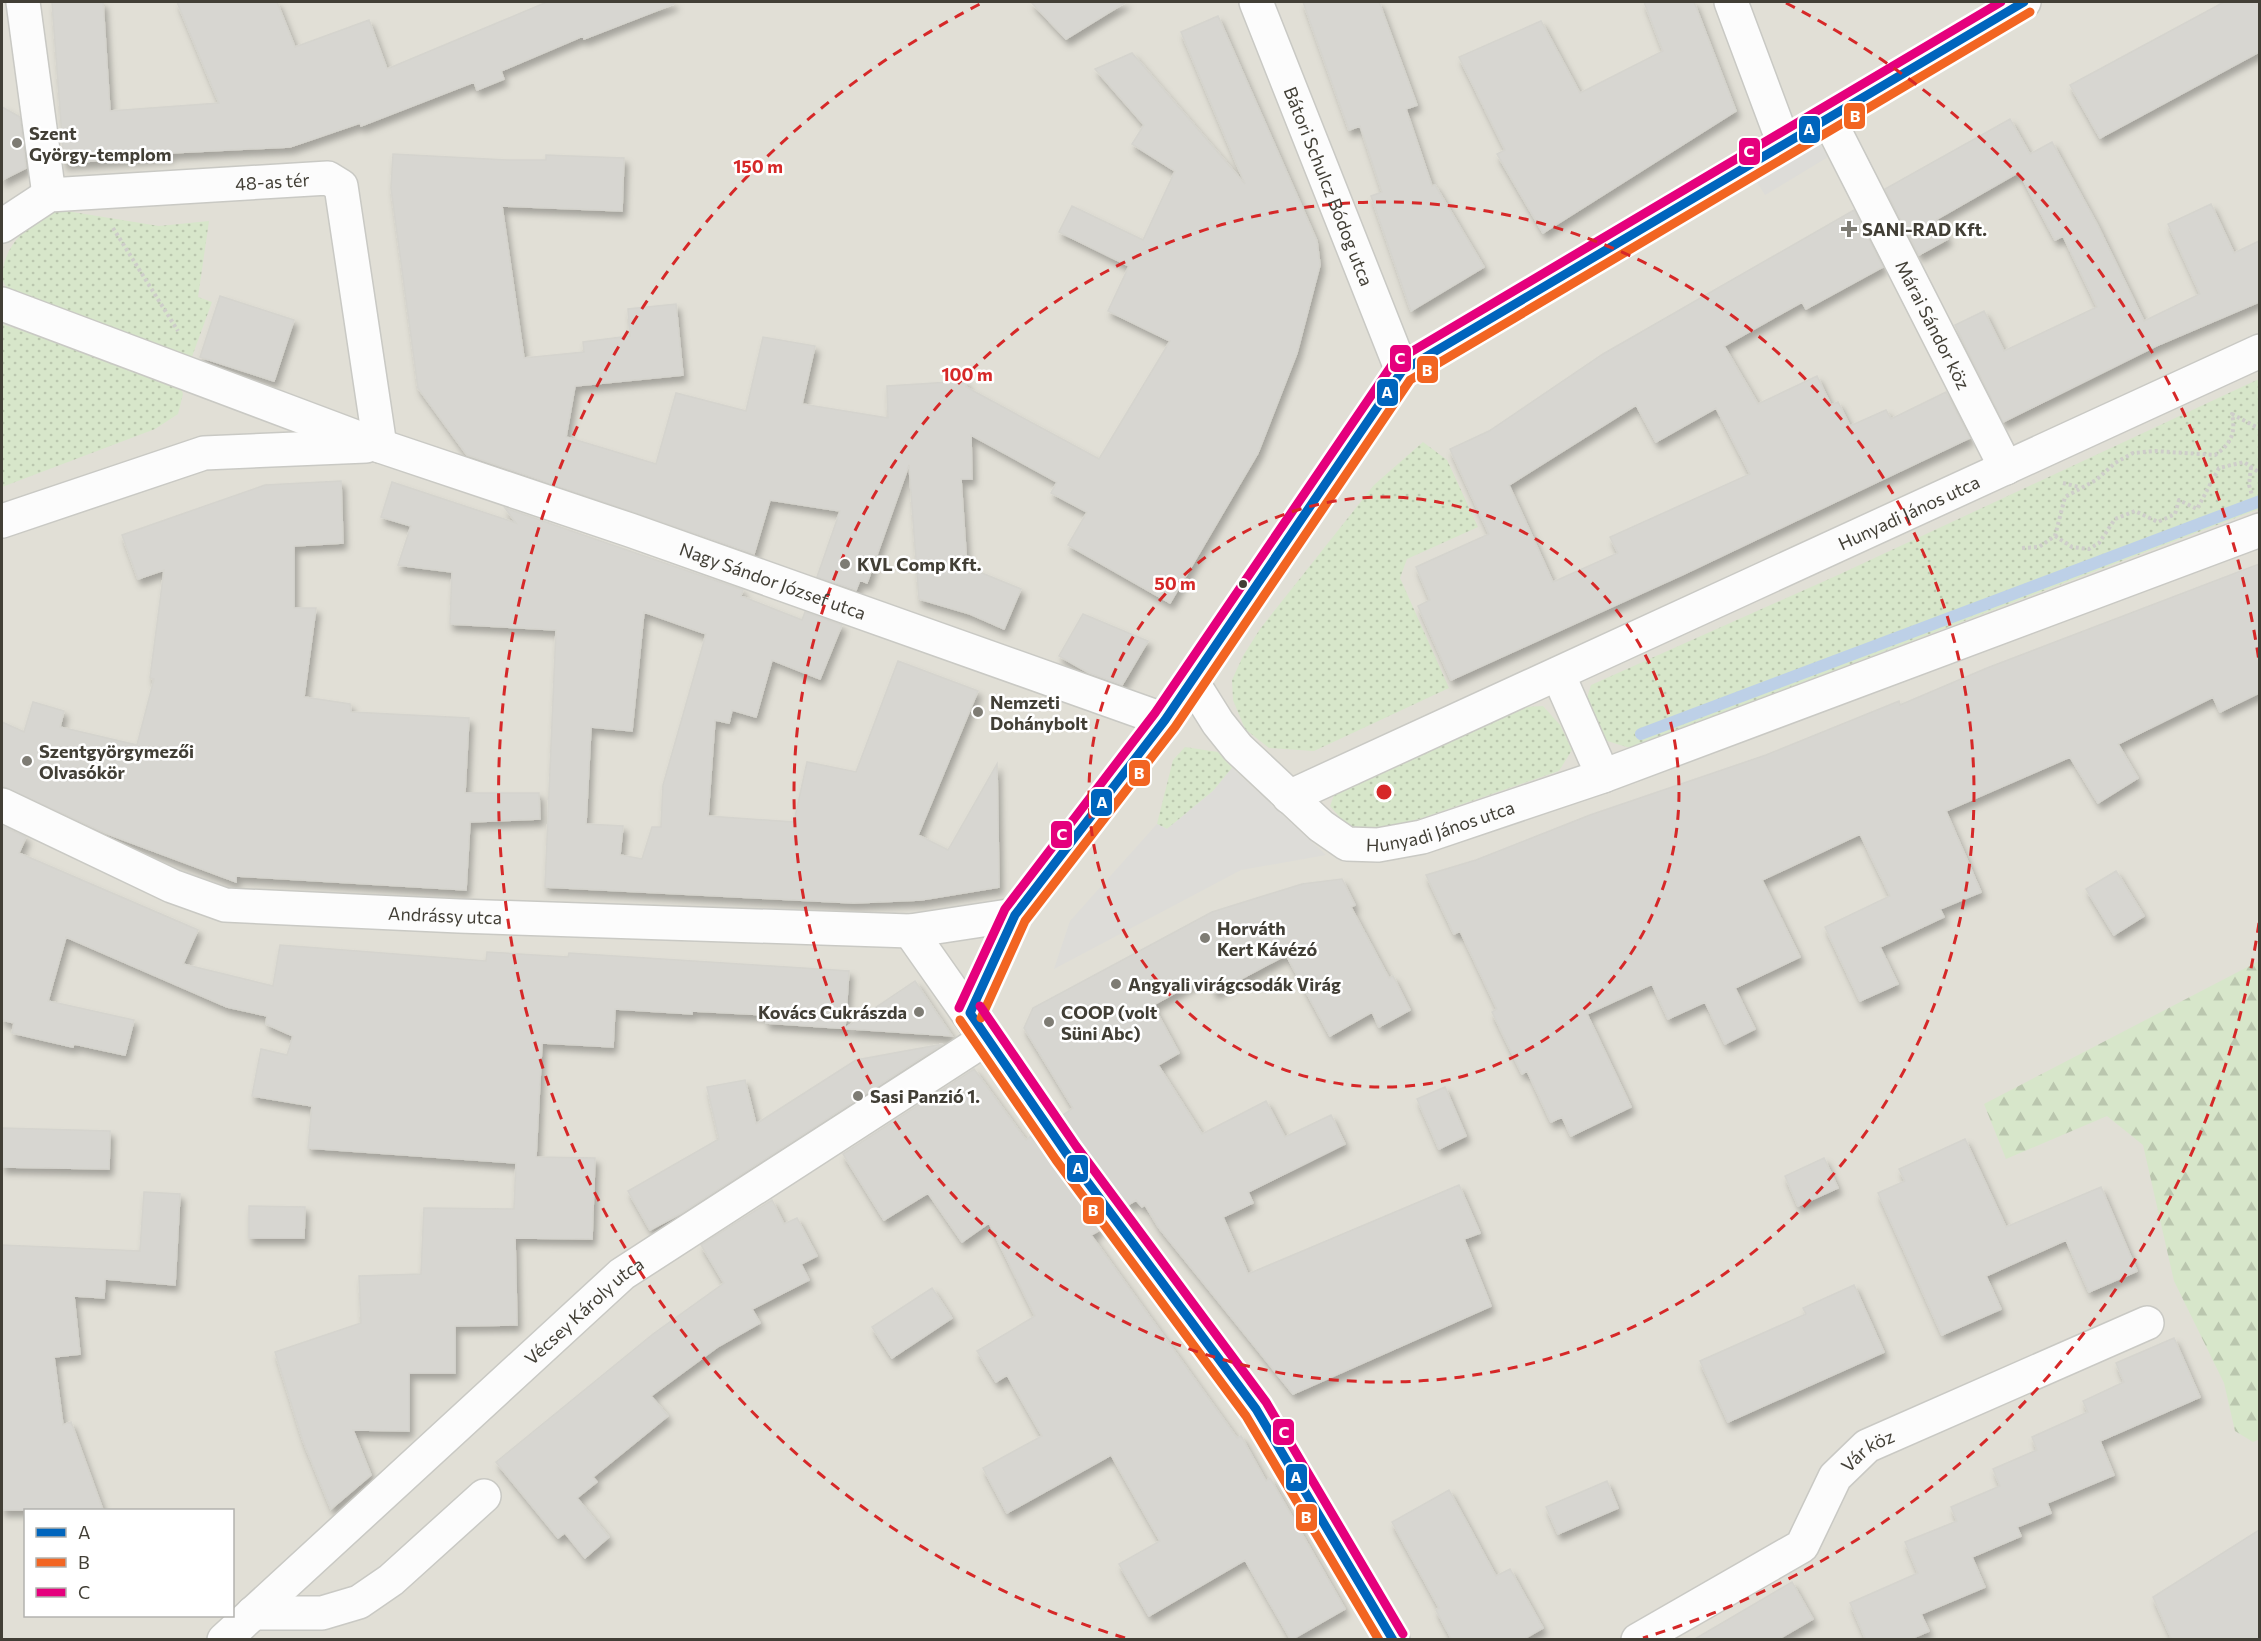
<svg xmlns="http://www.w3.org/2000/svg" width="2261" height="1641" viewBox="0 0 2261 1641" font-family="Commissioner,sans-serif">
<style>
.residential{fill:#e1dfd6;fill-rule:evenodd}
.grass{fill:url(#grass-dots)}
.forest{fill:url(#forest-firs)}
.parking{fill:#dddcd8}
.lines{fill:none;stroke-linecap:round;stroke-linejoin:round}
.stream{stroke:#bdd0e7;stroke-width:12}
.building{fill:#d7d6d1;stroke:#d5d4ce;stroke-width:1.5;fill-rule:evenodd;filter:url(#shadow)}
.minor-casing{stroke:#c9c9c4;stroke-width:36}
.path{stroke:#cecdca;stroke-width:4;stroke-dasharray:3 3;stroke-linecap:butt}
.minor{stroke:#fcfcfc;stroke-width:33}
.bus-1-casing{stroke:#fff;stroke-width:14}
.bus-2-casing{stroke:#fff;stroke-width:14}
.bus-3-casing{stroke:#fff;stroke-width:14}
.bus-1{stroke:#0065bd;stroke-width:9}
.bus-2{stroke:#f26522;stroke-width:9}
.bus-3{stroke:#e5007d;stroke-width:9}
.ring{fill:none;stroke:#d62828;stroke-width:3;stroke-dasharray:10 8}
.poi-dot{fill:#7e7c74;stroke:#fff;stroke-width:2}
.bus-dot{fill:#423f36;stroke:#fff;stroke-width:2}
.labels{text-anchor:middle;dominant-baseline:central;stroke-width:5;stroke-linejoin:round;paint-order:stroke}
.poi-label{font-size:18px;font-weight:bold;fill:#423f36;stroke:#fff;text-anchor:start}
.street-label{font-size:18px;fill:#423f36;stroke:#fff}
.centre{fill:#d62828;stroke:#fff;stroke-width:3}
.ring-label{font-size:18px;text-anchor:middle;font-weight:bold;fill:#d62828;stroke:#fff;stroke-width:5;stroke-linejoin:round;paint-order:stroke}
.line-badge{stroke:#fff;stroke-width:2}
.badge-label{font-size:16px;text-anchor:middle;font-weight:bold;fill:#fff}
</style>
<defs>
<pattern id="grass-dots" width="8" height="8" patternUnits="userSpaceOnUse" patternTransform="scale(1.5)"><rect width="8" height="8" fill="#d7e6ca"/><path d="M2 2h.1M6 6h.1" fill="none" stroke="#bac6ae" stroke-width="1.8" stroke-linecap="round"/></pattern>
<pattern id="forest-firs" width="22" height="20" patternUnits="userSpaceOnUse" patternTransform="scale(1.5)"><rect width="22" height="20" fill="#d7e6ca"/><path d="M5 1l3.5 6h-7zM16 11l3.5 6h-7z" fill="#bac6ae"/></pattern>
<filter id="shadow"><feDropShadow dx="3.5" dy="6" stdDeviation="3" flood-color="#0004"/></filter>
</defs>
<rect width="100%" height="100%" fill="#edede8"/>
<path class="residential" d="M 2,2 L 2259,2 L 2259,1639 L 2,1640 ZM 26,1510 L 232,1510 L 232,1616 L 26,1616 Z"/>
<path class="grass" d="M 54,209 L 159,226 L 209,221 L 198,297 L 212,302 L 190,362 L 13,296 C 10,291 4,285 3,280 C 0,247 30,223 54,209 Z
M 2,324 L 179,382 L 183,394 L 178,414 L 155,429 L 2,487 Z
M 2259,379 L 2259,509 L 1630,748 L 1604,740 L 1586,701 L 1591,685 L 1838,575 Z
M 1423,442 L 1447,460 L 1478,527 L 1407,559 L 1400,578 L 1449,688 L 1314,751 L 1269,748 L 1245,729 L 1233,700 L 1232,680 L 1243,656 L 1260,629 L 1374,485 Z
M 1543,706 L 1560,725 L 1572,750 L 1559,771 L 1387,830 L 1363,834 L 1344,822 L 1330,806 L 1334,795 L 1402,761 L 1525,707 Z
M 1185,747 L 1218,752 L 1232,768 L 1213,791 L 1167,829 L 1157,824 L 1173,760 Z"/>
<path class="forest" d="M 2259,961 L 2260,1439 L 2253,1442 L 2235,1431 L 2224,1383 L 2174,1281 L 2143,1145 L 2107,1116 L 2006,1159 L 1984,1104 Z"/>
<path class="parking" d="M 1811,129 L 1828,157 L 1765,195 L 1747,166 Z
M 1232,768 L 1326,855 L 1241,870 L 1054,969 L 1070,921 L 1157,824 L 1167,829 L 1213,791 Z"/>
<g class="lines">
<path class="stream" d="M 1641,734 L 2260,501"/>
</g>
<path class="building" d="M 52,2 L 103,2 L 110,111 L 219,103 L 177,2 L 277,2 L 295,47 L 369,20 L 387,69 L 547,2 L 674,2 L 674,4 L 584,39 L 583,36 L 501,71 L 504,79 L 477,90 L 474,82 L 361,126 L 360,123 L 290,147 L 170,153 L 170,156 L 64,163 Z
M 1031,2 L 1126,2 L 1066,39 Z
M 1303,2 L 1379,2 L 1417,105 L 1406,109 L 1432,186 L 1435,185 L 1484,267 L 1411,311 L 1371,196 L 1382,192 L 1360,126 L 1349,130 Z
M 1644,2 L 1694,2 L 1736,111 L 1543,233 L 1497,154 L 1505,150 L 1459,57 L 1541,21 L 1580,93 L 1663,51 Z
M 2224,2 L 2259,2 L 2259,52 L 2100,138 L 2070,85 Z
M 1218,16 L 1317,241 L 1320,265 L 1297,353 L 1258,453 L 1170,603 L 1068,545 L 1087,512 L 1051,493 L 1057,482 L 971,435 L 972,479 L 961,479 L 967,567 L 1021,589 L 1004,629 L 970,614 L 919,599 L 909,465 L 867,583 L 860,580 L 856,590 L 817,577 L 840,511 L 770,500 L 754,554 L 467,455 L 418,388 L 391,188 L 393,154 L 507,160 L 546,160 L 546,155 L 624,158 L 622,211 L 502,206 L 524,358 L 584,352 L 583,342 L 630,336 L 628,309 L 676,304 L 683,375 L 575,386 L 566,437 L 656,464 L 676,393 L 746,411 L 763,337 L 815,346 L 802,404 L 888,418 L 887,386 L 966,381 L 966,387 L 1099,459 L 1170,341 L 1108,311 L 1129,266 L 1059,232 L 1072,206 L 1143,240 L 1175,171 L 1132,144 L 1144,125 L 1095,69 L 1132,53 L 1245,184 L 1181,32 Z
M 2,107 L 20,117 L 26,168 L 2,180 Z
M 2010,119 L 2030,154 L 2052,142 L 2097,224 L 2144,321 L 2200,294 L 2168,224 L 2211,204 L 2234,253 L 2259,241 L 2259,302 L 2156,346 L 2003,422 L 1955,325 L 1984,311 L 2004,351 L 2097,307 L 2063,236 L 2055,240 L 2019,172 L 1937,219 L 1948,239 L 1919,255 L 1885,189 Z
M 1854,210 L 1883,267 L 1806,309 L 1802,302 L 1724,346 L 1758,404 L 1817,376 L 1831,405 L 1838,402 L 1850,426 L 1886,410 L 1891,419 L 1946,392 L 1970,438 L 1684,574 L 1451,680 L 1418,606 L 1430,600 L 1416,567 L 1489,534 L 1450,449 L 1489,431 L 1603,354 ZM 1636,405 L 1656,442 L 1716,408 L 1750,474 L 1610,537 L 1618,553 L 1553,582 L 1509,485 Z
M 220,296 L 294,320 L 274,381 L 200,357 Z
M 341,481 L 343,543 L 294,546 L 294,608 L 316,608 L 304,697 L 350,704 L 351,712 L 469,718 L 465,793 L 539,793 L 540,819 L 470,822 L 466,890 L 236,876 L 236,882 L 105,833 L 2,786 L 2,722 L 24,732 L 33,702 L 64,711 L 60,727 L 137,745 L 154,679 L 150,678 L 164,570 L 138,579 L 122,535 L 265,485 Z
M 392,482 L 516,523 L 505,508 L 743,590 L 741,596 L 802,620 L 805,612 L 842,625 L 820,679 L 772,660 L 756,717 L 732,710 L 729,723 L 715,720 L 708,816 L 794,822 L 807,762 L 856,772 L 898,661 L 978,691 L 918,835 L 948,850 L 997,764 L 999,887 L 921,900 L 854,903 L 545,887 L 556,630 L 450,624 L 452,572 L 398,565 L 411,526 L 381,517 ZM 644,612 L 706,634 L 663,785 L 661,827 L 652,827 L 642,859 L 620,855 L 623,826 L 586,824 L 591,727 L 632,731 Z
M 2259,564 L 2259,693 L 2220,712 L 2213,697 L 2118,744 L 2138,778 L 2098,803 L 2070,757 L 1946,811 L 1981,892 L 1940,909 L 1944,917 L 1880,947 L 1898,984 L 1860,1001 L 1825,927 L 1890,896 L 1860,834 L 1762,880 L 1800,957 L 1735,988 L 1755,1029 L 1725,1044 L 1705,1002 L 1668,1019 L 1652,984 L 1587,1014 L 1631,1107 L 1571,1136 L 1562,1117 L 1551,1122 L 1527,1071 L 1522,1074 L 1492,1012 L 1497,1009 L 1460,931 L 1454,934 L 1426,875 L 1476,860 L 1590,815 L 1766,755 L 1899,701 L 1900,705 L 1987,668 Z
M 1083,614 L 1148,641 L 1122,685 L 1089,673 L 1059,656 Z
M 2,826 L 26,837 L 19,853 L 198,930 L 183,964 L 273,986 L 280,945 L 486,961 L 487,952 L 568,957 L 569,953 L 849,971 L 845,1028 L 915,981 L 952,1036 L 766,1023 L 766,1015 L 692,1011 L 692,1014 L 615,1009 L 613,1047 L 542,1043 L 536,1157 L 595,1158 L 592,1239 L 515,1238 L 517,1325 L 455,1326 L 455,1373 L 409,1373 L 409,1431 L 353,1430 L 371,1475 L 331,1509 L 303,1441 L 275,1352 L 361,1323 L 359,1276 L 421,1274 L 424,1208 L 514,1209 L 516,1163 L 308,1148 L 312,1106 L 252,1096 L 261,1049 L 287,1055 L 293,1036 L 266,1024 L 267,1016 L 227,1007 L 66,937 L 48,1001 L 134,1020 L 125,1055 L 74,1044 L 73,1047 L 12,1033 L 14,1023 L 2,1020 Z
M 2116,871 L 2144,916 L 2114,935 L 2086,889 Z
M 1342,879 L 1355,905 L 1351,907 L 1389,978 L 1393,976 L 1410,1010 L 1379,1027 L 1372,1012 L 1330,1036 L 1286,955 L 1215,993 L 1206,976 L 1153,1005 L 1179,1053 L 1158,1065 L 1202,1134 L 1266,1101 L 1285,1137 L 1331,1115 L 1345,1144 L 1248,1192 L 1253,1203 L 1223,1217 L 1248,1274 L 1459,1185 L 1480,1233 L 1464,1239 L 1491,1306 L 1293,1394 L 1159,1228 L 1145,1205 L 1142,1207 L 1136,1200 L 1128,1205 L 1081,1142 L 1063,1115 L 1073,1108 L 1024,1028 L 1033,1008 L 1212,912 L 1302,884 Z
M 943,1044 L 682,1213 L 650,1230 L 628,1191 L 719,1139 L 707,1087 L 745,1080 L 756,1124 L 856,1060 Z
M 974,1069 L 1026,1140 L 1031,1136 L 1100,1230 L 1091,1235 L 1237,1438 L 1241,1436 L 1266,1481 L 1270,1478 L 1345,1609 L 1291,1640 L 1245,1560 L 1149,1616 L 1119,1564 L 1160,1541 L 1111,1455 L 1007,1513 L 983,1468 L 1042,1436 L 1007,1375 L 996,1382 L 977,1351 L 1035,1316 L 989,1223 L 962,1242 L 928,1193 L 884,1220 L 843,1154 Z
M 1445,1087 L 1466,1136 L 1439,1149 L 1417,1099 Z
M 2,1128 L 110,1131 L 109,1169 L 2,1167 Z
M 1965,1139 L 2006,1227 L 2101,1187 L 2137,1271 L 2089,1292 L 2066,1240 L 1986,1276 L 2001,1309 L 1942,1335 L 1878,1193 L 1905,1181 L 1899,1169 Z
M 1824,1158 L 1838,1188 L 1798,1206 L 1785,1176 Z
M 144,1192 L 180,1194 L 175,1285 L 105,1279 L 104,1298 L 74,1296 L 80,1354 L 54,1357 L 63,1425 L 71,1422 L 103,1510 L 2,1510 L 2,1245 L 140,1251 Z
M 772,1200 L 784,1224 L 797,1218 L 817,1256 L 801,1264 L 809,1280 L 752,1309 L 760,1323 L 719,1346 L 651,1396 L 668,1416 L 593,1477 L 597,1482 L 577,1498 L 609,1537 L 585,1558 L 565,1533 L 558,1538 L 496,1462 L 653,1334 L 724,1283 L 701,1245 Z
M 249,1206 L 305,1207 L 304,1238 L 249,1238 Z
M 1854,1285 L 1884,1352 L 1728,1422 L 1700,1361 L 1806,1314 L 1803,1308 Z
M 932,1288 L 952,1318 L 892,1358 L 872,1327 Z
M 2174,1338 L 2200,1397 L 2100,1441 L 2114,1475 L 2047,1503 L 2051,1513 L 2017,1527 L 2021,1536 L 1972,1557 L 1985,1587 L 1921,1614 L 1929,1631 L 1908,1640 L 1866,1640 L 1850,1603 L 1918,1573 L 1905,1542 L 1957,1521 L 1951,1507 L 2000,1486 L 1993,1469 L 2037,1450 L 2032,1437 L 2088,1412 L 2083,1401 L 2124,1382 L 2116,1363 Z
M 1607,1481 L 1618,1508 L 1558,1534 L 1546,1507 Z
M 1449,1490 L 1496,1576 L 1510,1569 L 1543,1628 L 1522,1640 L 1452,1640 L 1436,1610 L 1439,1608 L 1392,1522 Z
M 2259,1530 L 2259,1640 L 2172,1640 L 2153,1597 Z
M 1792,1582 L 1813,1619 L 1777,1640 L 1693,1640 Z"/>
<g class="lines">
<g class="minor-casing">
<g id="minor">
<path d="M 23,2 L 49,195"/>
<path id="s1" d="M 1256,2 L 1402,371"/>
<path d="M 1731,2 L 1784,144"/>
<path id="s2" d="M 1828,118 L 2006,468"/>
<path id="s3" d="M 2,226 L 49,195 L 328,178 L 341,186 L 380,446"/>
<path id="s4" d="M 2,304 L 380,446 L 630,530 L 1165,720"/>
<path d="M 2,521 L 204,453 L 366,446"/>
<path d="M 1558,674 L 1603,776"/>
<path id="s5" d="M 1191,680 L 1218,723 L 1238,748 L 1321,826 L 1347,844 L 1378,845 L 1422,837 L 1603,776 L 2260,530"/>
<path id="s6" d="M 1289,797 L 2260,351"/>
<path id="s7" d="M 2,805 L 172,886 L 225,905 L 459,916 L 910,931 L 1015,915"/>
<path d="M 910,931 L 1066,1153 L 1256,1409 L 1393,1640"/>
<path d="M 970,1013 L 1015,915 L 1165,720 L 1402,371 L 2024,2"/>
<path d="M 253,1613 L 322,1613 L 359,1602 L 391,1580 L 484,1496"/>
<path id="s8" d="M 224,1640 L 622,1274 L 987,1038"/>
<path id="s9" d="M 1638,1640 L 1802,1546 L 1835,1477 L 1867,1446 L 2147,1323"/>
</g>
</g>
<path class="path" d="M 113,228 L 178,331
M 2251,467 L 2249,485 L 2252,495
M 2063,483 L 2079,487
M 2055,536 L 2072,547 L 2089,549 L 2099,543 L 2115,519 L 2135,511 L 2158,522 L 2175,514 L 2179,500 L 2197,509 L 2219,468 L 2244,462 L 2260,473
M 2022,548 L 2039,547 L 2055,536 L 2065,497 L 2096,480 L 2115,463 L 2133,453 L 2155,451 L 2215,455 C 2231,444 2236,433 2232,414 L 2260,429"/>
<use href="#minor" class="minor"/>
<g class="bus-1-casing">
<path id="bus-1" d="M 970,1013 L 1015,915 L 1165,720 L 1402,371 L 2024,2
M 970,1013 L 1066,1153 L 1256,1409 L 1393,1640"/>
</g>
<g class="bus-2-casing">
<path id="bus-2" d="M 981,1018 L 1025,921 L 1175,727 L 1410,380 L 2030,12
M 960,1020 L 1056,1160 L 1246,1416 L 1379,1640"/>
</g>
<g class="bus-3-casing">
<path id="bus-3" d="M 980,1006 L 1076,1146 L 1266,1402 L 1403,1634
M 959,1008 L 1005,909 L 1155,713 L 1394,362 L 2001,2"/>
</g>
<use href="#bus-1" class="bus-1"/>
<use href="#bus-2" class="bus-2"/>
<use href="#bus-3" class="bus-3"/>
</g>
<g class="ring">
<circle cx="1384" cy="792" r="295"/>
<circle cx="1384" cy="792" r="590"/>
<path d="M2259 923A885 885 0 0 1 1643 1638M1125 1638A885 885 0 0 1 982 3M1786 3A885 885 0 0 1 2259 661"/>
</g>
<g class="poi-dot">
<circle cx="17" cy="143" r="6"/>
<path d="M1846 220h6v6h6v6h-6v6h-6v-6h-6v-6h6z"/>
<circle cx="845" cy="564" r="6"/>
<circle cx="978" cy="712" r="6"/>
<circle cx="27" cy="761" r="6"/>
<circle cx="1205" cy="938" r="6"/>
<circle cx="1116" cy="984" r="6"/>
<circle cx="919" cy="1012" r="6"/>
<circle cx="1049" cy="1022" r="6"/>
<circle cx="858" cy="1096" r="6"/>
</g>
<circle class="bus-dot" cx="1243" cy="584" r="5"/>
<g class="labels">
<g class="poi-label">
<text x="29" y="133">Szent<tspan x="29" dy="21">György-templom</tspan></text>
<text x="1862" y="229">SANI-RAD Kft.</text>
<text x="857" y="564">KVL Comp Kft.</text>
<text x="990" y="702">Nemzeti<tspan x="990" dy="21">Dohánybolt</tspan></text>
<text x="39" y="751">Szentgyörgymezői<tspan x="39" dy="21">Olvasókör</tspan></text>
<text x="1217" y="928">Horváth<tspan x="1217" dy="21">Kert Kávézó</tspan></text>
<text x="1128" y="984">Angyali virágcsodák Virág</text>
<text x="907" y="1012" text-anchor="end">Kovács Cukrászda</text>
<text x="1061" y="1012">COOP (volt<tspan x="1061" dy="21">Süni Abc)</tspan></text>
<text x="870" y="1096">Sasi Panzió 1.</text>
</g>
<g class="street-label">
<text stroke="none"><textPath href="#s3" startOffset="280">48-as tér</textPath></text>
<text stroke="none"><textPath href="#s1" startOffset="198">Bátori Schulcz Bódog utca</textPath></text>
<text stroke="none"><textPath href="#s2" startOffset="232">Márai Sándor köz</textPath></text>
<text stroke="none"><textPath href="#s6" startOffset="682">Hunyadi János utca</textPath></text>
<text stroke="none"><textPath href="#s4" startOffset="819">Nagy Sándor József utca</textPath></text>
<text stroke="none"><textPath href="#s5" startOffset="324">Hunyadi János utca</textPath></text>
<text stroke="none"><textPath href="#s7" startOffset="465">Andrássy utca</textPath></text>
<text stroke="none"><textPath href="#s8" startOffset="488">Vécsey Károly utca</textPath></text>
<text stroke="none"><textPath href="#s9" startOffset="308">Vár köz</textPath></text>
</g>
</g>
<circle cx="1384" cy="792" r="9" class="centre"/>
<g class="ring-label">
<text x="758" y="173">150 m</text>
<text x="967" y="381">100 m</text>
<text x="1175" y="590">50 m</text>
</g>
<g class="line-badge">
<rect x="1843" y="102" width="23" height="28" rx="6" fill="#f26522"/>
<rect x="1798" y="115" width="23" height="29" rx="6" fill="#0065bd"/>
<rect x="1738" y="137" width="23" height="29" rx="6" fill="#e5007d"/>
<rect x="1389" y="344" width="23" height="29" rx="6" fill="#e5007d"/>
<rect x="1416" y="355" width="23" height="29" rx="6" fill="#f26522"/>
<rect x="1376" y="378" width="23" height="29" rx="6" fill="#0065bd"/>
<rect x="1128" y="759" width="23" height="28" rx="6" fill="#f26522"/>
<rect x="1090" y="788" width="23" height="29" rx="6" fill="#0065bd"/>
<rect x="1050" y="820" width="23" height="29" rx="6" fill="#e5007d"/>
<rect x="1066" y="1154" width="23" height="29" rx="6" fill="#0065bd"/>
<rect x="1082" y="1196" width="23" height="29" rx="6" fill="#f26522"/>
<rect x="1272" y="1418" width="23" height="28" rx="6" fill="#e5007d"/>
<rect x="1285" y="1463" width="23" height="29" rx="6" fill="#0065bd"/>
<rect x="1295" y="1503" width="23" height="29" rx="6" fill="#f26522"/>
</g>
<g class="badge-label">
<text x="1855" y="122">B</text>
<text x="1809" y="135">A</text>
<text x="1749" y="157">C</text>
<text x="1400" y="364">C</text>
<text x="1427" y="376">B</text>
<text x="1387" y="398">A</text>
<text x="1139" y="779">B</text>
<text x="1102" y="808">A</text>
<text x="1062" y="840">C</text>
<text x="1078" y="1174">A</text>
<text x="1093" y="1216">B</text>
<text x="1284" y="1438">C</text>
<text x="1296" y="1483">A</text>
<text x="1306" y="1523">B</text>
</g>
<rect width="2261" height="1641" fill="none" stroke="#423f36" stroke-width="6"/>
<rect x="24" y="1509" width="210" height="108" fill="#ffffff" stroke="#b3b2af" stroke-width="1.5"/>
<rect x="36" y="1528" width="30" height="9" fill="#0065bd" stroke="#b3b2af" stroke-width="1.5"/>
<text x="78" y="1539" font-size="18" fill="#423f36">A</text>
<rect x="36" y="1558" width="30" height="9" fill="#f26522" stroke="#b3b2af" stroke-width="1.5"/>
<text x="78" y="1569" font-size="18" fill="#423f36">B</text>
<rect x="36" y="1588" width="30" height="9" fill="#e5007d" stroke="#b3b2af" stroke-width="1.5"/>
<text x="78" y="1599" font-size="18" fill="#423f36">C</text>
</svg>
